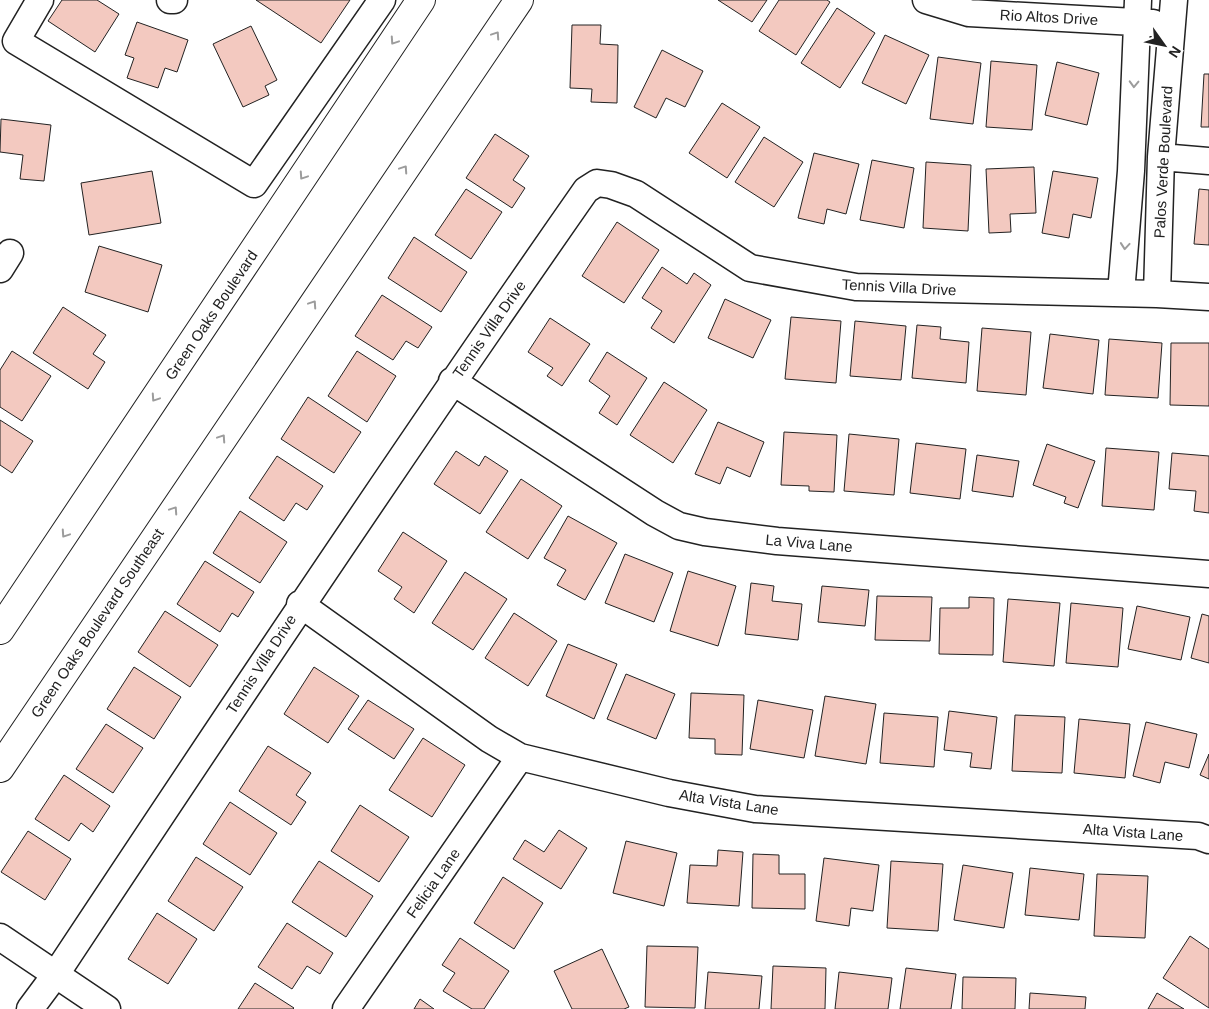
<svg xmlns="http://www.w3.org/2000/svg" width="1209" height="1009" viewBox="0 0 1209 1009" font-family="Arial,sans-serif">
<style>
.building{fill:#f3c9c0;stroke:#222}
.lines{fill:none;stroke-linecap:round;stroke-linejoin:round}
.minor-casing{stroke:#222;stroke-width:29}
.major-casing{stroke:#222;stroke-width:30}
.minor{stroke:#fff;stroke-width:26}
.major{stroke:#fff;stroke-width:28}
.oneway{stroke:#9c9c9c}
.labels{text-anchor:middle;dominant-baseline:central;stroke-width:4;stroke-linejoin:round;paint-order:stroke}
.street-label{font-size:15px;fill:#222;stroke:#fff}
</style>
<rect width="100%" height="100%" fill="#fff"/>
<path class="building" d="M 62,0 L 97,0 L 119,14 L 95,52 L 48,21 Z
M 256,0 L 350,0 L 321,43 Z
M 718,0 L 767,0 L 752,22 Z
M 779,0 L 827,0 L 830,2 L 796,55 L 759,31 Z
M 837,8 L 875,33 L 840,88 L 801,63 Z
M 137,22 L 188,40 L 177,72 L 165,68 L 158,88 L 127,78 L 134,58 L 125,55 Z
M 572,25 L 601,25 L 600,44 L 618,45 L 617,103 L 591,102 L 592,89 L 570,88 Z
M 251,26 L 277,80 L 265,86 L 269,95 L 243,107 L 213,44 Z
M 885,35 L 929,55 L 906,104 L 862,83 Z
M 662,50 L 703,71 L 685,107 L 666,98 L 656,118 L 634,107 Z
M 938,57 L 981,63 L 973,124 L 930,119 Z
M 991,61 L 1037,65 L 1032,130 L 986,127 Z
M 1057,62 L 1099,73 L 1087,125 L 1045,115 Z
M 1204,74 L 1209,74 L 1209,127 L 1201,127 Z
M 722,103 L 760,127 L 727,178 L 689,153 Z
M 1,119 L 51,125 L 44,181 L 20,179 L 23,155 L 0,152 Z
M 495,134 L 529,156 L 513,180 L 525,188 L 512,208 L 466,178 Z
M 764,137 L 803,162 L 774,207 L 735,182 Z
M 814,153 L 859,164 L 846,214 L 827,209 L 824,224 L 798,218 Z
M 872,160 L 914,168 L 904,228 L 860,220 Z
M 926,162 L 971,165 L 968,231 L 923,228 Z
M 1034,167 L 1036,213 L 1010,214 L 1011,232 L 989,233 L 986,169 Z
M 152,171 L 161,223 L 89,235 L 81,183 Z
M 1053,171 L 1098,178 L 1091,218 L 1073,214 L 1069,238 L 1042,233 Z
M 466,189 L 502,212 L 471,259 L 435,235 Z
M 1199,189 L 1209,190 L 1209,245 L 1194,244 Z
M 617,222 L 659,250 L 624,303 L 582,276 Z
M 414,237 L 467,272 L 441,312 L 388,278 Z
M 99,246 L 162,265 L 148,312 L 85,292 Z
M 662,267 L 687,284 L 694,273 L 711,285 L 674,343 L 651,328 L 662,311 L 642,298 Z
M 382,295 L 432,327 L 418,348 L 406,341 L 393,360 L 355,336 Z
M 725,299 L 771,320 L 753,358 L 708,338 Z
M 63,307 L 106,335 L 93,354 L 105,362 L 88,389 L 33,353 Z
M 791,317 L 841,321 L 836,383 L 785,379 Z
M 550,318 L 590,344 L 562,386 L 547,376 L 553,368 L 528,352 Z
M 855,321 L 906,326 L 901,380 L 850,376 Z
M 917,325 L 941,327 L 940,339 L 969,342 L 966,383 L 912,378 Z
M 982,328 L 1031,332 L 1026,395 L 977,391 Z
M 1050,334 L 1099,340 L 1093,394 L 1043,388 Z
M 1109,339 L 1162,343 L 1158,398 L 1105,395 Z
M 1171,343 L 1209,343 L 1209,406 L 1170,405 Z
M 12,351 L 51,376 L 22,421 L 0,407 L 0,370 Z
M 357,351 L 396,376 L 367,422 L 328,396 Z
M 607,352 L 647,378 L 617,425 L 599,413 L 610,396 L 589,381 Z
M 664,382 L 707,410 L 673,463 L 630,435 Z
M 308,397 L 361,432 L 334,473 L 281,439 Z
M 0,420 L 33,441 L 12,473 L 0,465 Z
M 718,422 L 764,442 L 750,477 L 727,467 L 720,484 L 695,474 Z
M 784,432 L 837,435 L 834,492 L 809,491 L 809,486 L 781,485 Z
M 849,434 L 899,439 L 894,495 L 844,491 Z
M 916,443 L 966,449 L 960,499 L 910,493 Z
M 1047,444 L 1095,461 L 1078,508 L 1064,503 L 1066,497 L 1033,485 Z
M 1106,448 L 1159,452 L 1154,510 L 1102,506 Z
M 456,451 L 479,466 L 485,456 L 508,471 L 480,514 L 434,484 Z
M 1172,453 L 1209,456 L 1209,513 L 1194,511 L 1196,491 L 1169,489 Z
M 977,455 L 1019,461 L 1013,497 L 972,491 Z
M 277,456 L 323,486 L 307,510 L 296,503 L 284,521 L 249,498 Z
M 521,479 L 562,506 L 528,559 L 486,532 Z
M 240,511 L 287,542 L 260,583 L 213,553 Z
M 568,516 L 617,543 L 585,600 L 557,585 L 566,570 L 544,558 Z
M 403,532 L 447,561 L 414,613 L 394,599 L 402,587 L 378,571 Z
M 625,554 L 673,573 L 654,622 L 605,603 Z
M 205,561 L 254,592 L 238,617 L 232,613 L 220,632 L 177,604 Z
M 688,571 L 736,586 L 718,646 L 670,631 Z
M 465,572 L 507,599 L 473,650 L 432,623 Z
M 751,583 L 774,586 L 772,601 L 802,604 L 798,640 L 745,634 Z
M 822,586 L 869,590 L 865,626 L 818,622 Z
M 877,596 L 932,597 L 930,641 L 875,640 Z
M 969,597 L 994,598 L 993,655 L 939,654 L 940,608 L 969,608 Z
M 1008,599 L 1060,603 L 1054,666 L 1003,662 Z
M 1071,603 L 1123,608 L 1118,667 L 1066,663 Z
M 1137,606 L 1190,617 L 1181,660 L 1128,649 Z
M 165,611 L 218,645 L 190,687 L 138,652 Z
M 514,613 L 557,641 L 528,686 L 485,658 Z
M 1202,614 L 1209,616 L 1209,663 L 1191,658 Z
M 568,644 L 617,664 L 594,719 L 546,696 Z
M 134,667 L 181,697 L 154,739 L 107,709 Z
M 314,667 L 359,696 L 328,743 L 284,714 Z
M 626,674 L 675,694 L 656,739 L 607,719 Z
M 691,693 L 744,695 L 742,755 L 715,754 L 715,739 L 689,738 Z
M 825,696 L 876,704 L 866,764 L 815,756 Z
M 368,700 L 414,729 L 394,759 L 348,729 Z
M 758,700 L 813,710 L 804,758 L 750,749 Z
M 949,711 L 997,717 L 991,769 L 970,767 L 972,753 L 944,750 Z
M 884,713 L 938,717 L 934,767 L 880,763 Z
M 1015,715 L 1065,717 L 1062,773 L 1012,771 Z
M 1079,719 L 1130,724 L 1125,778 L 1074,773 Z
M 1146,722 L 1197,734 L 1189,768 L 1165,762 L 1160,783 L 1133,776 Z
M 106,724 L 143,748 L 113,793 L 76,769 Z
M 423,738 L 465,765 L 432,817 L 389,790 Z
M 268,746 L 311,773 L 296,795 L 306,802 L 291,825 L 239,791 Z
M 1209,754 L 1209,779 L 1200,775 Z
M 64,775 L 110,806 L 93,832 L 81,823 L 69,841 L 35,819 Z
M 230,802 L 277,833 L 250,875 L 203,844 Z
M 360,805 L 409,837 L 379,882 L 331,851 Z
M 559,830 L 587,848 L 561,889 L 513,859 L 525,840 L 544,852 Z
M 28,831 L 71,859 L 45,900 L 1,872 Z
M 626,841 L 677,853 L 664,906 L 613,893 Z
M 718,850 L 743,852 L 739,906 L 687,903 L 690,865 L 717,866 Z
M 753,854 L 779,855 L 779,874 L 805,874 L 805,909 L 752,908 Z
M 196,857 L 243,887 L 214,931 L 168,901 Z
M 824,858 L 879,865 L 873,911 L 851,908 L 849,926 L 816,921 Z
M 319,861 L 373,896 L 346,937 L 292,902 Z
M 891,861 L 943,864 L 938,931 L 887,928 Z
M 963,865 L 1013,873 L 1004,928 L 954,920 Z
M 1030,868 L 1084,874 L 1079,920 L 1025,915 Z
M 1097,874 L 1148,876 L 1145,938 L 1094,936 Z
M 503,877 L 543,903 L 514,949 L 474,923 Z
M 157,913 L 197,939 L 168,984 L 128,959 Z
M 287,923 L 333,953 L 320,974 L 307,966 L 292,989 L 258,967 Z
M 1190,936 L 1209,949 L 1209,1008 L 1163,978 Z
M 460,938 L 509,971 L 484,1009 L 472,1009 L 443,991 L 455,973 L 442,965 Z
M 647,946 L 698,947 L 695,1008 L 645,1007 Z
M 602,949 L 629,1007 L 624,1009 L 572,1009 L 554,971 Z
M 773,966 L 826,968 L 825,1009 L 771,1009 Z
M 906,968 L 956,974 L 951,1009 L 900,1009 Z
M 708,972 L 762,976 L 759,1009 L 705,1009 Z
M 839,972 L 892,978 L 888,1009 L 835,1009 Z
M 963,977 L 1016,978 L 1015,1009 L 962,1009 Z
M 255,983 L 294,1008 L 293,1009 L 238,1009 Z
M 1030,993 L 1086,997 L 1085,1009 L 1029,1009 Z
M 1157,993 L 1184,1009 L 1148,1009 Z
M 420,999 L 434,1009 L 414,1009 Z"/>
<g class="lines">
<g class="minor-casing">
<path id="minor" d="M 40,0 L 16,41 L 254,184 L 382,0
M 170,0 L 174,0
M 926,0 L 969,13 L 1153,23
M 1161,157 L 1209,161
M 0,269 L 10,253
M 1121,293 L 1131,171 L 1138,0
M 1157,294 L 1161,157 L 1174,0
M 452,381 L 655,513 L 679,526 L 705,532 L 777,541 L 1209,574
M 300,604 L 489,739 L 520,757 L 669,793 L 755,809 L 1198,836 L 1209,840
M 0,937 L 107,1009
M 30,1009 L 56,974 C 230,711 405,449 586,190 L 597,183 L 611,185 L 636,194 L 750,268 L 856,287 L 1157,294 L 1209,297
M 346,1009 L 520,757"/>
</g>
<g class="major-casing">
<path id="major" d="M 0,630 L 421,0
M 0,768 L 519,0"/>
</g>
<use href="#minor" class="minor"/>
<use href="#major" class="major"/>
</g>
<defs><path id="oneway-chevron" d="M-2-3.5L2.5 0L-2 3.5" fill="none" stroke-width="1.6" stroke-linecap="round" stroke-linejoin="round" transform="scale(1.25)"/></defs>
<g class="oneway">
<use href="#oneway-chevron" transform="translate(496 35) rotate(-56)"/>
<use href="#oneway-chevron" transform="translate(394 41) rotate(124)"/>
<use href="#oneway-chevron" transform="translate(1134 84) rotate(92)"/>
<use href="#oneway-chevron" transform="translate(404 169) rotate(-56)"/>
<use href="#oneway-chevron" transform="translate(303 176) rotate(124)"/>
<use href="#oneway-chevron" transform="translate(1125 246) rotate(95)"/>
<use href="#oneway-chevron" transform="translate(313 304) rotate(-56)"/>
<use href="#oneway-chevron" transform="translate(155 398) rotate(124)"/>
<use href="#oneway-chevron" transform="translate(222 438) rotate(-56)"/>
<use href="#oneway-chevron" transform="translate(174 510) rotate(-56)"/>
<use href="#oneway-chevron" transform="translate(65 534) rotate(124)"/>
</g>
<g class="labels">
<g class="street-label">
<text transform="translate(1049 17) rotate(3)">Rio Altos Drive</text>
<text transform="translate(1163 162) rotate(-87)">Palos Verde Boulevard</text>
<text transform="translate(899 287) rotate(3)">Tennis Villa Drive</text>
<text transform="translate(211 315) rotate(-56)">Green Oaks Boulevard</text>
<text transform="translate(489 329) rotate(-55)">Tennis Villa Drive</text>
<text transform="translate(809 543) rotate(5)">La Viva Lane</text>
<text transform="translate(97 623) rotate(-56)">Green Oaks Boulevard Southeast</text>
<text transform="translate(261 664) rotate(-57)">Tennis Villa Drive</text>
<text transform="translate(729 802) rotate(9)">Alta Vista Lane</text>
<text transform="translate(1133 832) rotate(4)">Alta Vista Lane</text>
<text transform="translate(433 883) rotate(-55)">Felicia Lane</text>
</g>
</g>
<g transform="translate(1164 45) rotate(123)" stroke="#ffffff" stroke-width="4" paint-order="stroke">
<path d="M0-4L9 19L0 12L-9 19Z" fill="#222222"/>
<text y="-8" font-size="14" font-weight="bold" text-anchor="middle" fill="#222222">N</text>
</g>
</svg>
